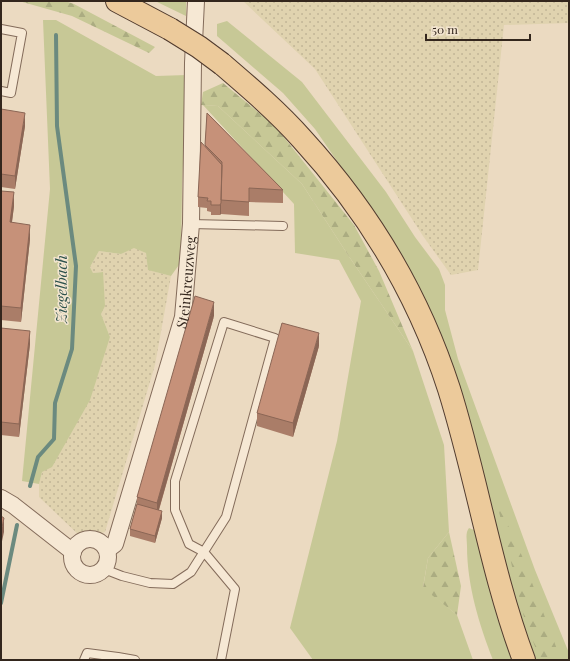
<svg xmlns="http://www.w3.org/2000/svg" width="570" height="661" viewBox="0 0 570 661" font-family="'Playfair Display',serif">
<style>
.farmland{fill:url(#farmland-dots)}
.green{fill:#c7c896}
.forest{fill:url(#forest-firs)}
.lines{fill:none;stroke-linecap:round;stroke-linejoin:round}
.stream{stroke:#6b8a7f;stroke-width:4}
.lane-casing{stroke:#836b5a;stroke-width:10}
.street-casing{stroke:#836b5a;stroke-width:18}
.primary-casing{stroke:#513b2e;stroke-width:24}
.lane{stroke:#f6e8d4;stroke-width:8}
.street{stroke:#f6e8d4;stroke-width:16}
.primary{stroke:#ecca9b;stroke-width:22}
.primary-bridge-casing{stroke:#513b2e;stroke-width:24;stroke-linecap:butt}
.primary-bridge{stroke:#ecca9b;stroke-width:22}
.wall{fill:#aa7d68}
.shaded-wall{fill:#8b6655}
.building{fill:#c69179;stroke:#8b6655}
.labels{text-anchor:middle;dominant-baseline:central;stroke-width:3;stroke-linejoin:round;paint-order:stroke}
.street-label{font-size:14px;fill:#33261d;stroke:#f3e5d0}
.water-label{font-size:15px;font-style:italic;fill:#2d524c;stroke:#f3e5d0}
</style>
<defs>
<pattern id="farmland-dots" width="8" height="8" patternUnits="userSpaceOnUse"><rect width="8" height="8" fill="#e0d3af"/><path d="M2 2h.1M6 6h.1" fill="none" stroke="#c1b596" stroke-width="1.8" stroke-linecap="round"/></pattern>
<pattern id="forest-firs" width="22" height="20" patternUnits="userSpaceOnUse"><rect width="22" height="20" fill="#c7c896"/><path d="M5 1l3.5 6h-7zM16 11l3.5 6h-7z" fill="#abac81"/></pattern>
</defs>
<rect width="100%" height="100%" fill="#ebdac1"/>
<path class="farmland" d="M 243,1 L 569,1 L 569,23 L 504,25 L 478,270 L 451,275 L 423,236 L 315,69 Z
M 134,247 L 146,253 L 149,270 L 171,276 L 155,365 L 105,532 L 82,538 L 39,497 L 39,484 L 42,472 L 110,337 L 101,314 L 102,272 L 93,273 L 90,267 L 99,251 L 121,254 Z"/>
<path class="green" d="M 155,1 L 186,1 L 186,16 Z
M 43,20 L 56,20 L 156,76 L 187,75 L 182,186 L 181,262 L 171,276 L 148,270 L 146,253 L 134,248 L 121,254 L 99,251 L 90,267 L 93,273 L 103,272 L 105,306 L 101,314 L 110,337 L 90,400 L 52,467 L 42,472 L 39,484 L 22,481 L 50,189 Z
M 227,21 L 302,82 L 386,192 L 415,237 L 439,269 L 445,285 L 445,310 L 458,359 L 535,570 L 569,653 L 569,660 L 535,660 L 523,633 L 385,231 L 315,129 L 283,93 L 217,36 L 217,24 Z
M 203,105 L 218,106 L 302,184 L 348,255 L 413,351 L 444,445 L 449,532 L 428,558 L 423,587 L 457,615 L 473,660 L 313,660 L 290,628 L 337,441 L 361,301 L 339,260 L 295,253 L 294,204 Z
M 469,528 L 474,530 L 493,603 L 512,660 L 493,660 C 479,624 467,585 467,546 C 467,540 465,533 469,528 Z"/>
<path class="forest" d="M 19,1 L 65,1 L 74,4 L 155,47 L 149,53 L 72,16 Z
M 223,83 L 275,126 L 354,225 L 379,271 L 413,351 L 348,255 L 302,184 L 218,106 L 201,105 L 203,92 Z
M 496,499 L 522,556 L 561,660 L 540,660 L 524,617 Z
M 449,532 L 461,586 L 457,615 L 423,588 L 428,558 Z"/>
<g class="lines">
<path class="stream" d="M 30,486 L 38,457 L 54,439 L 55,403 L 72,349 L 76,266 L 57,126 L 56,35
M 1,603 L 17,525"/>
<g class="lane-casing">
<path id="lane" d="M 1,29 L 22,33 L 11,93 L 1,91
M 191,224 L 283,226
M 104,569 L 122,576 L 150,583 L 173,584 L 191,572 L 226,517 L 275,338 L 224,322 L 175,481 L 175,510 L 189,544 L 204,552 L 235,589 L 221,660
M 84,660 L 87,653 L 118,657
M 117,660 L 118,657 L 135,660"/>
</g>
<g class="street-casing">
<g id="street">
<path d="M 1,498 L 13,505 L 73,552"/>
<circle cx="90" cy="557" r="18"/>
<path id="s1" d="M 107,550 L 115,544 L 183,317 L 191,224 L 193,63 L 196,1"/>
</g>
</g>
<g class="primary-casing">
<path id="primary" d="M 117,1 L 170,29
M 222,64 C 250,88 278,112 302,139 C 368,211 419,296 449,389 C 477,478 491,572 524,660"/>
</g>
<use href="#lane" class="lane"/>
<use href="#street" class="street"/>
<use href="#primary" class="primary"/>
<g class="primary-bridge-casing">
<path id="primary-bridge" d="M 170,29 L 199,47 L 222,64"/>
</g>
<use href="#primary-bridge" class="primary-bridge"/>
</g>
<path class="wall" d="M 1,109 L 25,126 L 15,189 L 1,187 Z
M 207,113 L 283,190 L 283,203 L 249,202 L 249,216 L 221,214 L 221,213 L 220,215 L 211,215 L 211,212 L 207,211 L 207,208 L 198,207 L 198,197 L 205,147 Z
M 1,191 L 14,206 L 12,222 L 30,239 L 21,322 L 1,320 Z
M 214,316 L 159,510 L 162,518 L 155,543 L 130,536 L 130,529 L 137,504 L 137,497 Z
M 1,328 L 30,344 L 19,437 L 1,435 Z
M 319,346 L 293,437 L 257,426 L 257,413 Z"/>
<path class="shaded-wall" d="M 25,113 L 25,126 L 15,189 L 15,176 Z
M 14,192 L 14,206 L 10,236 L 10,222 Z
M 221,203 L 221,214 L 220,215 L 220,205 Z
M 30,225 L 30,239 L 21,322 L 21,308 Z
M 214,302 L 214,316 L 157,516 L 157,503 Z
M 30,331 L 30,344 L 19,437 L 19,424 Z
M 319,333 L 319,346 L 293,437 L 293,423 Z
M 162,511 L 162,518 L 155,543 L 155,536 Z
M 4,518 L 4,532 L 1,546 L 1,532 Z"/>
<path class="building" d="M 1,109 L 25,113 L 15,176 L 1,174 Z
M 207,113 L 283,190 L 249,188 L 249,202 L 221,200 L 222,162 L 205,145 Z
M 201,142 L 222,165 L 221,203 L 220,205 L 211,205 L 211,201 L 207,201 L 208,198 L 198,197 Z
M 1,191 L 14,192 L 10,222 L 30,225 L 21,308 L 1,306 Z
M 195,296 L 214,302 L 157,503 L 137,497 Z
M 282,323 L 319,333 L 293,423 L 257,413 Z
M 1,328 L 30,331 L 19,424 L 1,422 Z
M 137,504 L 162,511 L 155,536 L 130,529 Z
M 1,516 L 4,518 L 1,532 Z"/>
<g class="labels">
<g class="street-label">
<text stroke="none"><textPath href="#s1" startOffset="282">Steinkreuzweg</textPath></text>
</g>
<g class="water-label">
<text transform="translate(61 289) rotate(-90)">Ziegelbach</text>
</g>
</g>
<rect width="570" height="661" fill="none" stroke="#33261d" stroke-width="4"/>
<path d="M426 34v6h104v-6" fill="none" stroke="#33261d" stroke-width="2"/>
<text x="432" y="34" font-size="12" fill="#33261d" stroke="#f3e5d0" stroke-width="3" paint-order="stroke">50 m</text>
</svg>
